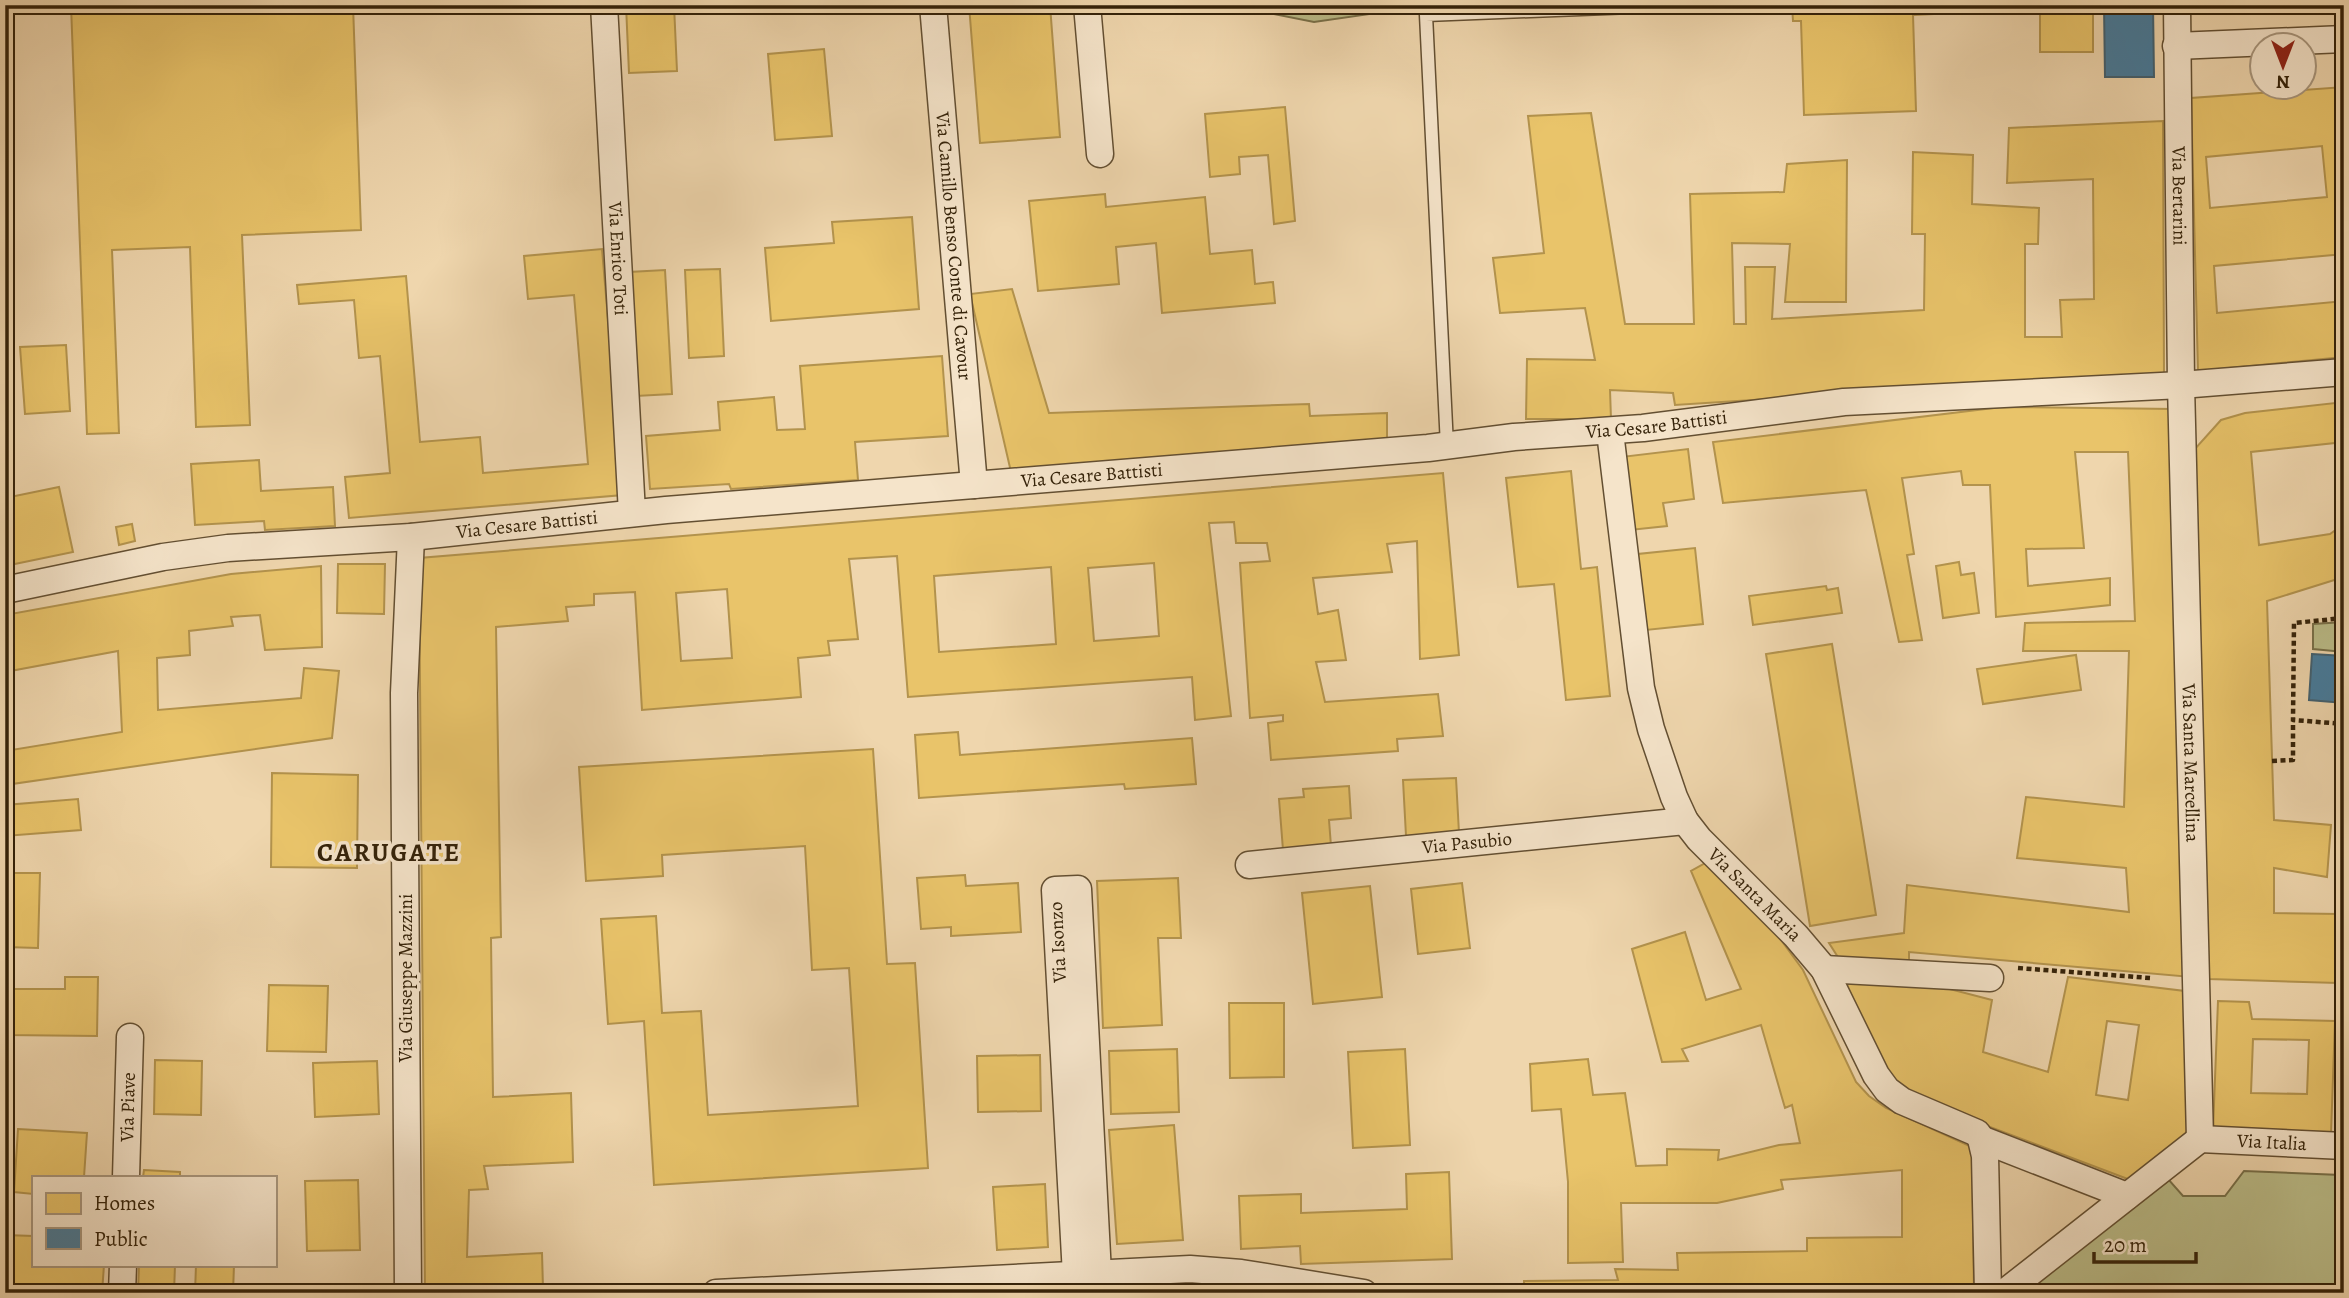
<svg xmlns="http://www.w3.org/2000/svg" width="2349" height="1298" viewBox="0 0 2349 1298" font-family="Alegreya,serif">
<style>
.green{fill:#bbbd89;stroke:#787049;stroke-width:2}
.homes{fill:#e9c46a;stroke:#b3934d;stroke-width:2;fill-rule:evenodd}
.public{fill:#457b9d;stroke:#406071;stroke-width:2}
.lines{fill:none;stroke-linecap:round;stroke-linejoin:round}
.lane-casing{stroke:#634f32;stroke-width:15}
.street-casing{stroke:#634f32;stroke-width:29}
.path{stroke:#342209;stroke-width:4.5;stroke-dasharray:5 3.5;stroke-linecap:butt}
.lane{stroke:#f5e4ca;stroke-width:12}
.street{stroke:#f5e4ca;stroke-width:26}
.labels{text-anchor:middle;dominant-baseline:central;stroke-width:7;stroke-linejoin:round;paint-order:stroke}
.street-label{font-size:19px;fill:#342209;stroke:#f5e4ca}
.district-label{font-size:26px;font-weight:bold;letter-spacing:2px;fill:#342209;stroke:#f5e4ca}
</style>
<rect width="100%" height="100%" fill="#efd6ad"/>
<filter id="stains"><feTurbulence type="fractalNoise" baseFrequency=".00286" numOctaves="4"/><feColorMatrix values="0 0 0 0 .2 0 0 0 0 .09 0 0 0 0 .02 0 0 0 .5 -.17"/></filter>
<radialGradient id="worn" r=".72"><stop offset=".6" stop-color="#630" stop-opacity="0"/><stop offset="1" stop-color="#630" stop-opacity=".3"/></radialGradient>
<path class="green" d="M 1228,5 L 1370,5 L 1370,14 L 1314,22 Z
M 2344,622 L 2344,652 L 2313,649 L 2313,624 Z
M 2244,1171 L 2341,1175 L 2343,1178 L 2344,1293 L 2024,1293 L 2169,1180 L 2183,1196 L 2225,1196 Z"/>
<path class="homes" d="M 71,5 L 353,5 L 361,230 L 242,235 L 250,425 L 196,427 L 190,247 L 112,250 L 119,433 L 87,434 Z
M 626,5 L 674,5 L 677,71 L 629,73 Z
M 969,5 L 1050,5 L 1060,137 L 980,143 Z
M 1792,5 L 1932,5 L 1933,14 L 1913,15 L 1916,111 L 1804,115 L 1801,21 L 1793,21 Z
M 2040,5 L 2093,5 L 2093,52 L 2040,52 Z
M 824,49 L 832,136 L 775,140 L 768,54 Z
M 2344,87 L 2344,254 L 2214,266 L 2217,313 L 2344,301 L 2344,357 L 2198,371 L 2191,98 ZM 2322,146 L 2327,197 L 2210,208 L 2206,157 Z
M 1285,107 L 1295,221 L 1274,224 L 1268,155 L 1239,157 L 1240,174 L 1210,177 L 1205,114 Z
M 1591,113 L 1625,324 L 1694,324 L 1690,194 L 1784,192 L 1787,164 L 1847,160 L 1846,302 L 1785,302 L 1790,244 L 1732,243 L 1734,324 L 1746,324 L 1745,267 L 1775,267 L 1772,319 L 1924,310 L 1925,234 L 1912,234 L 1913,152 L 1973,155 L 1972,204 L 2039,208 L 2038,244 L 2025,244 L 2025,337 L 2062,337 L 2060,300 L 2094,299 L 2093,179 L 2007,183 L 2009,128 L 2163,121 L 2164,378 L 1968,386 L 1675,405 L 1673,393 L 1610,390 L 1611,419 L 1526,419 L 1527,359 L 1595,360 L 1585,308 L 1500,313 L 1493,258 L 1544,253 L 1528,116 Z
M 1105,194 L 1106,207 L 1205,197 L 1210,254 L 1252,250 L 1255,284 L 1273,282 L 1275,303 L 1162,313 L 1156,243 L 1116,247 L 1119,284 L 1038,291 L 1029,201 Z
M 912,217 L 919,309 L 771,321 L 765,248 L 834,243 L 832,222 Z
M 602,249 L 623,495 L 349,518 L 345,477 L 390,473 L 380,356 L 359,358 L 354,300 L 299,304 L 297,285 L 406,276 L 420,442 L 480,437 L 483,473 L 588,464 L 574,295 L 528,299 L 524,256 Z
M 720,269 L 724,356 L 689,358 L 685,270 Z
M 665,270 L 672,394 L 636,396 L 629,272 Z
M 1012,289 L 1049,413 L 1309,404 L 1310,416 L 1387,413 L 1387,443 L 1011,472 L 970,294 Z
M 66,345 L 70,411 L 25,414 L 20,347 Z
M 942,356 L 948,436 L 855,442 L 858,480 L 731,489 L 729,484 L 650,489 L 646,436 L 720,430 L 718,402 L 774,397 L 777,430 L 805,429 L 800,366 Z
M 2344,402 L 2344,442 L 2251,452 L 2259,545 L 2330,534 L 2344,524 L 2344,577 L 2267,601 L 2274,820 L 2331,825 L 2327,877 L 2274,868 L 2274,913 L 2339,914 L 2338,983 L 2209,979 L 2193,451 L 2221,420 L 2245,413 Z
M 2002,407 L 2174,409 L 2191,977 L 1909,952 L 1909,963 L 1843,965 L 1829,943 L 1904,933 L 1907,885 L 2129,912 L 2126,868 L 2017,858 L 2026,797 L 2124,807 L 2129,651 L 2023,651 L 2025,623 L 2135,621 L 2128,452 L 2075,452 L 2084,548 L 2026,549 L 2028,586 L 2110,578 L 2110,605 L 1996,617 L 1990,485 L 1963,485 L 1961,471 L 1902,478 L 1914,554 L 1907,555 L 1922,640 L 1899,642 L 1866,490 L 1723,503 L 1713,442 Z
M 1688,449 L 1694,499 L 1663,503 L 1667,526 L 1630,530 L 1621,457 Z
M 259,460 L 261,491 L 333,487 L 335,526 L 265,530 L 264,521 L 195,525 L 191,464 Z
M 1571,471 L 1581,569 L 1597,567 L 1610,696 L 1566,700 L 1554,584 L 1518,587 L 1506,478 Z
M 1443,473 L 1459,655 L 1420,659 L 1417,541 L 1387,544 L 1392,572 L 1313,578 L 1318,614 L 1338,610 L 1346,660 L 1316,662 L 1325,702 L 1438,694 L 1443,736 L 1397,739 L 1398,751 L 1271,760 L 1268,723 L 1283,721 L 1283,715 L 1250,718 L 1240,563 L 1270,561 L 1267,543 L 1236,543 L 1234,522 L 1209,523 L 1231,716 L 1195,720 L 1192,677 L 908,697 L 897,556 L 849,559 L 858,639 L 828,641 L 830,655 L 798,658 L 801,697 L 642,710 L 635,592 L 594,594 L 594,605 L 566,607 L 568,621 L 496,627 L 501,937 L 491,938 L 493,1097 L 571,1093 L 573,1162 L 484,1166 L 488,1189 L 469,1190 L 467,1257 L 542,1253 L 543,1288 L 425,1293 L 419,558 ZM 1154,563 L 1159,636 L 1094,641 L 1088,568 ZM 1051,567 L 1056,644 L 939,652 L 934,576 ZM 727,589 L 732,658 L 681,661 L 676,593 Z
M 59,487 L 73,552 L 5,566 L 5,498 Z
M 132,524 L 135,541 L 119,545 L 116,527 Z
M 1695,548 L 1703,624 L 1646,630 L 1638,554 Z
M 1959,562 L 1961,575 L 1974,573 L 1979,613 L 1943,618 L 1936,566 Z
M 338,564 L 385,564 L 384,614 L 337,613 Z
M 321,566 L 322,647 L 265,650 L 260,615 L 231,617 L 233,626 L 189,631 L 190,655 L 157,658 L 158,710 L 301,698 L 304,668 L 339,671 L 332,738 L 5,785 L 5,751 L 122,732 L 118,651 L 5,672 L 5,615 L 231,574 Z
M 1826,586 L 1827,590 L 1838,588 L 1842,613 L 1753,625 L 1749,596 Z
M 1832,644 L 1876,915 L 1810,926 L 1766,654 Z
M 2076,655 L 2081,690 L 1983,704 L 1977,669 Z
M 958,732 L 960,755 L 1192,738 L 1196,784 L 1125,789 L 1124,784 L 919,798 L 915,735 Z
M 873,749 L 887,964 L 915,963 L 928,1168 L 654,1185 L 644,1021 L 608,1024 L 601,919 L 656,916 L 662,1013 L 701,1011 L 708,1115 L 858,1106 L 849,968 L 812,970 L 805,846 L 662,855 L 663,876 L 586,881 L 579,767 Z
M 272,773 L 358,775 L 357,868 L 271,867 Z
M 1456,778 L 1459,833 L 1406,836 L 1403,780 Z
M 1349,786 L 1351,818 L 1329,820 L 1331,846 L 1283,850 L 1279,799 L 1304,797 L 1303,789 Z
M 78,799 L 81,830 L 5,836 L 5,805 Z
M 1709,861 L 1759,910 L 1803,970 L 1856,1082 L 1869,1096 L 1886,1108 L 1972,1147 L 1974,1293 L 1524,1293 L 1524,1281 L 1618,1280 L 1615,1269 L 1678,1270 L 1677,1253 L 1807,1251 L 1807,1238 L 1902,1237 L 1902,1170 L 1781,1180 L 1783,1189 L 1717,1203 L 1621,1203 L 1623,1262 L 1568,1263 L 1568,1182 L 1561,1109 L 1532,1111 L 1530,1064 L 1588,1059 L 1593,1095 L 1625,1093 L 1636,1166 L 1667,1165 L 1667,1149 L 1719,1150 L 1718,1160 L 1779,1145 L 1800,1143 L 1792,1105 L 1785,1108 L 1761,1025 L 1682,1049 L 1688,1061 L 1662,1062 L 1632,949 L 1685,932 L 1706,1000 L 1741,989 L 1691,871 Z
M 5,873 L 40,873 L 38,948 L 5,947 Z
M 965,875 L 966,886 L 1018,883 L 1021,932 L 951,936 L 951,927 L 921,929 L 917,878 Z
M 1178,878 L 1181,938 L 1158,938 L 1162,1025 L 1103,1028 L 1097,881 Z
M 1462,883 L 1470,948 L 1418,954 L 1411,889 Z
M 1370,886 L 1382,997 L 1313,1004 L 1302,893 Z
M 65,977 L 98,977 L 97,1036 L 5,1035 L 5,989 L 65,989 Z
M 2068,977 L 2193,992 L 2191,1135 L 2133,1181 L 1897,1092 L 1844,987 L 1855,980 L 1942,987 L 1992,1000 L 1983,1052 L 2048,1072 ZM 2107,1021 L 2139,1025 L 2128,1100 L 2096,1095 Z
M 269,985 L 328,986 L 326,1052 L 267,1051 Z
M 2218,1001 L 2249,1002 L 2252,1019 L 2335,1021 L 2331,1134 L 2213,1130 ZM 2253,1039 L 2309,1040 L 2307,1094 L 2251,1093 Z
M 1229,1003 L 1284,1003 L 1284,1077 L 1230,1078 Z
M 1177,1049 L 1179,1112 L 1111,1114 L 1109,1051 Z
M 1405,1049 L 1410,1145 L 1353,1148 L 1348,1052 Z
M 1040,1055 L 1041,1111 L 978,1112 L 977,1056 Z
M 155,1060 L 202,1061 L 201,1115 L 154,1114 Z
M 377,1061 L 379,1114 L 315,1117 L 313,1063 Z
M 1174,1125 L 1183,1240 L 1117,1244 L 1109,1130 Z
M 18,1129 L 87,1133 L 84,1177 L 33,1177 L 33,1194 L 14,1192 Z
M 144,1170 L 180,1172 L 180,1177 L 143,1177 Z
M 1449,1172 L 1452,1259 L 1301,1264 L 1300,1246 L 1241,1249 L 1239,1196 L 1301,1194 L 1301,1213 L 1407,1209 L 1406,1174 Z
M 358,1180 L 360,1250 L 307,1251 L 305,1181 Z
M 1045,1184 L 1048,1247 L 997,1250 L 993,1187 Z
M 5,1235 L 33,1236 L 33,1265 L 104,1265 L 102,1293 L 5,1293 Z
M 139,1265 L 175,1265 L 174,1293 L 138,1293 Z
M 196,1265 L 234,1265 L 233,1293 L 195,1293 Z"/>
<path class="public" d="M 2104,5 L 2153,5 L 2154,77 L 2105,77 Z
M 2312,654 L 2344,656 L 2344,703 L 2309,700 Z"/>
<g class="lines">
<g class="lane-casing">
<path id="lane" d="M 1447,446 L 1426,15 L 1683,5"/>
</g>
<g class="street-casing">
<g id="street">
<path id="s1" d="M 604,5 L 632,513"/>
<path id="s2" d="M 933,5 L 974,485"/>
<path d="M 1087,5 L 1100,154"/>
<path id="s3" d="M 2177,5 L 2181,385 L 2200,1139"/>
<path d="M 2176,46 L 2344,39"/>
<path id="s4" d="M 1610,432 L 1641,688 L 1651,729 L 1674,797 L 1685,821 L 1699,839 L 1796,936 L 1824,969 L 1876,1075 L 1887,1090 L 1902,1101 L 1977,1133 L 1981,1139 L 1985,1156 L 1988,1293"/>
<path id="s5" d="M 5,590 L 163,557 L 228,548 L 411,537 L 666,510 L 1428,448 L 1514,437 L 1643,428 L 1844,402 L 2181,385 L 2344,372"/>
<path id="s6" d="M 1249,865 L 1685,821"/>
<path d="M 1824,969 L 1990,978"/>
<path d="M 1981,1139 L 2127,1196"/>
<path id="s7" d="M 2200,1139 L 2344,1146"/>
<path id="s8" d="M 126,1177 L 130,1037"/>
<path d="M 1076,1275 L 1055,890 L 1078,889 L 1098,1274"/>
<path d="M 122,1293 L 123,1265"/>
<path d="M 408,1293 L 404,693 L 411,537"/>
<path d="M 716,1293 L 1190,1269 L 1241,1273 L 1364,1293"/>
<path d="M 2004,1293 L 2200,1139"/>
</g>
</g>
<path class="path" d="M 2344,618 L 2294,623 L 2293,720 L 2344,724
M 2272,761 L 2293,760 L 2293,720
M 2018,968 L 2150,978
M 2341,1117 L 2344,1074"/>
<use href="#lane" class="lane"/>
<use href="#street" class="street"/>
</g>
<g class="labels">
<g class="street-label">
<text stroke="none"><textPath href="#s3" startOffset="191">Via Bertarini</textPath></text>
<text stroke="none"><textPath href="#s2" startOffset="242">Via Camillo Benso Conte di Cavour</textPath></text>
<text stroke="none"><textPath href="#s1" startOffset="254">Via Enrico Toti</textPath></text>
<text stroke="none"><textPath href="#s5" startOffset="1661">Via Cesare Battisti</textPath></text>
<text stroke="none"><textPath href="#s5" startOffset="1094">Via Cesare Battisti</textPath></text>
<text stroke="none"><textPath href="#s5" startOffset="527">Via Cesare Battisti</textPath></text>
<text stroke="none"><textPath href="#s3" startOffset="758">Via Santa Marcellina</textPath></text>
<text stroke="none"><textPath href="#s6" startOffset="219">Via Pasubio</textPath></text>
<text stroke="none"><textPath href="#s4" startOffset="500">Via Santa Maria</textPath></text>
<text transform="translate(1058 942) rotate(-93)">Via Isonzo</text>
<text transform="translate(406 978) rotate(-90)">Via Giuseppe Mazzini</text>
<text stroke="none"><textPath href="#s8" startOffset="70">Via Piave</textPath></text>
<text stroke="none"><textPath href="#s7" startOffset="72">Via Italia</textPath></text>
</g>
<g class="district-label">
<text x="389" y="852">CARUGATE</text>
</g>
</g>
<rect width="2349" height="1298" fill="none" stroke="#efd6ad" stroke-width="28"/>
<rect x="7" y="7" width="2335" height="1284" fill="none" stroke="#342209" stroke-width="3.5"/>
<rect x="14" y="14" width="2321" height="1270" fill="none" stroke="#342209" stroke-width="2"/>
<rect x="32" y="1176" width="245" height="91" fill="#f5e4ca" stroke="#a8967d" stroke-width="2"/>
<rect x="46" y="1193" width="35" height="21" fill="#e9c46a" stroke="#a8967d" stroke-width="2"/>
<text x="94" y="1210" font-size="21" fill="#342209">Homes</text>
<rect x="46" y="1228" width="35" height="21" fill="#457b9d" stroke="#a8967d" stroke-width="2"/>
<text x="94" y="1246" font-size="21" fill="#342209">Public</text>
<g transform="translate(2283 66) rotate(180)"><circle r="33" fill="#f5e4ca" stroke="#a8967d" stroke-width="2"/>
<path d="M0-5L12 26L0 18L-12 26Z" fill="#8f2418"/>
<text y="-10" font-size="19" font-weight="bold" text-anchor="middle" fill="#342209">N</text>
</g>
<path d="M2094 1252v10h102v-10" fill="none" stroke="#342209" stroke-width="3.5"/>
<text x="2104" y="1252" font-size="21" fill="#342209" stroke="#f5e4ca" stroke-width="5" paint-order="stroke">20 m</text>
<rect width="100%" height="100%" filter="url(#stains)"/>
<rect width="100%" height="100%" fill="url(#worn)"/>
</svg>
